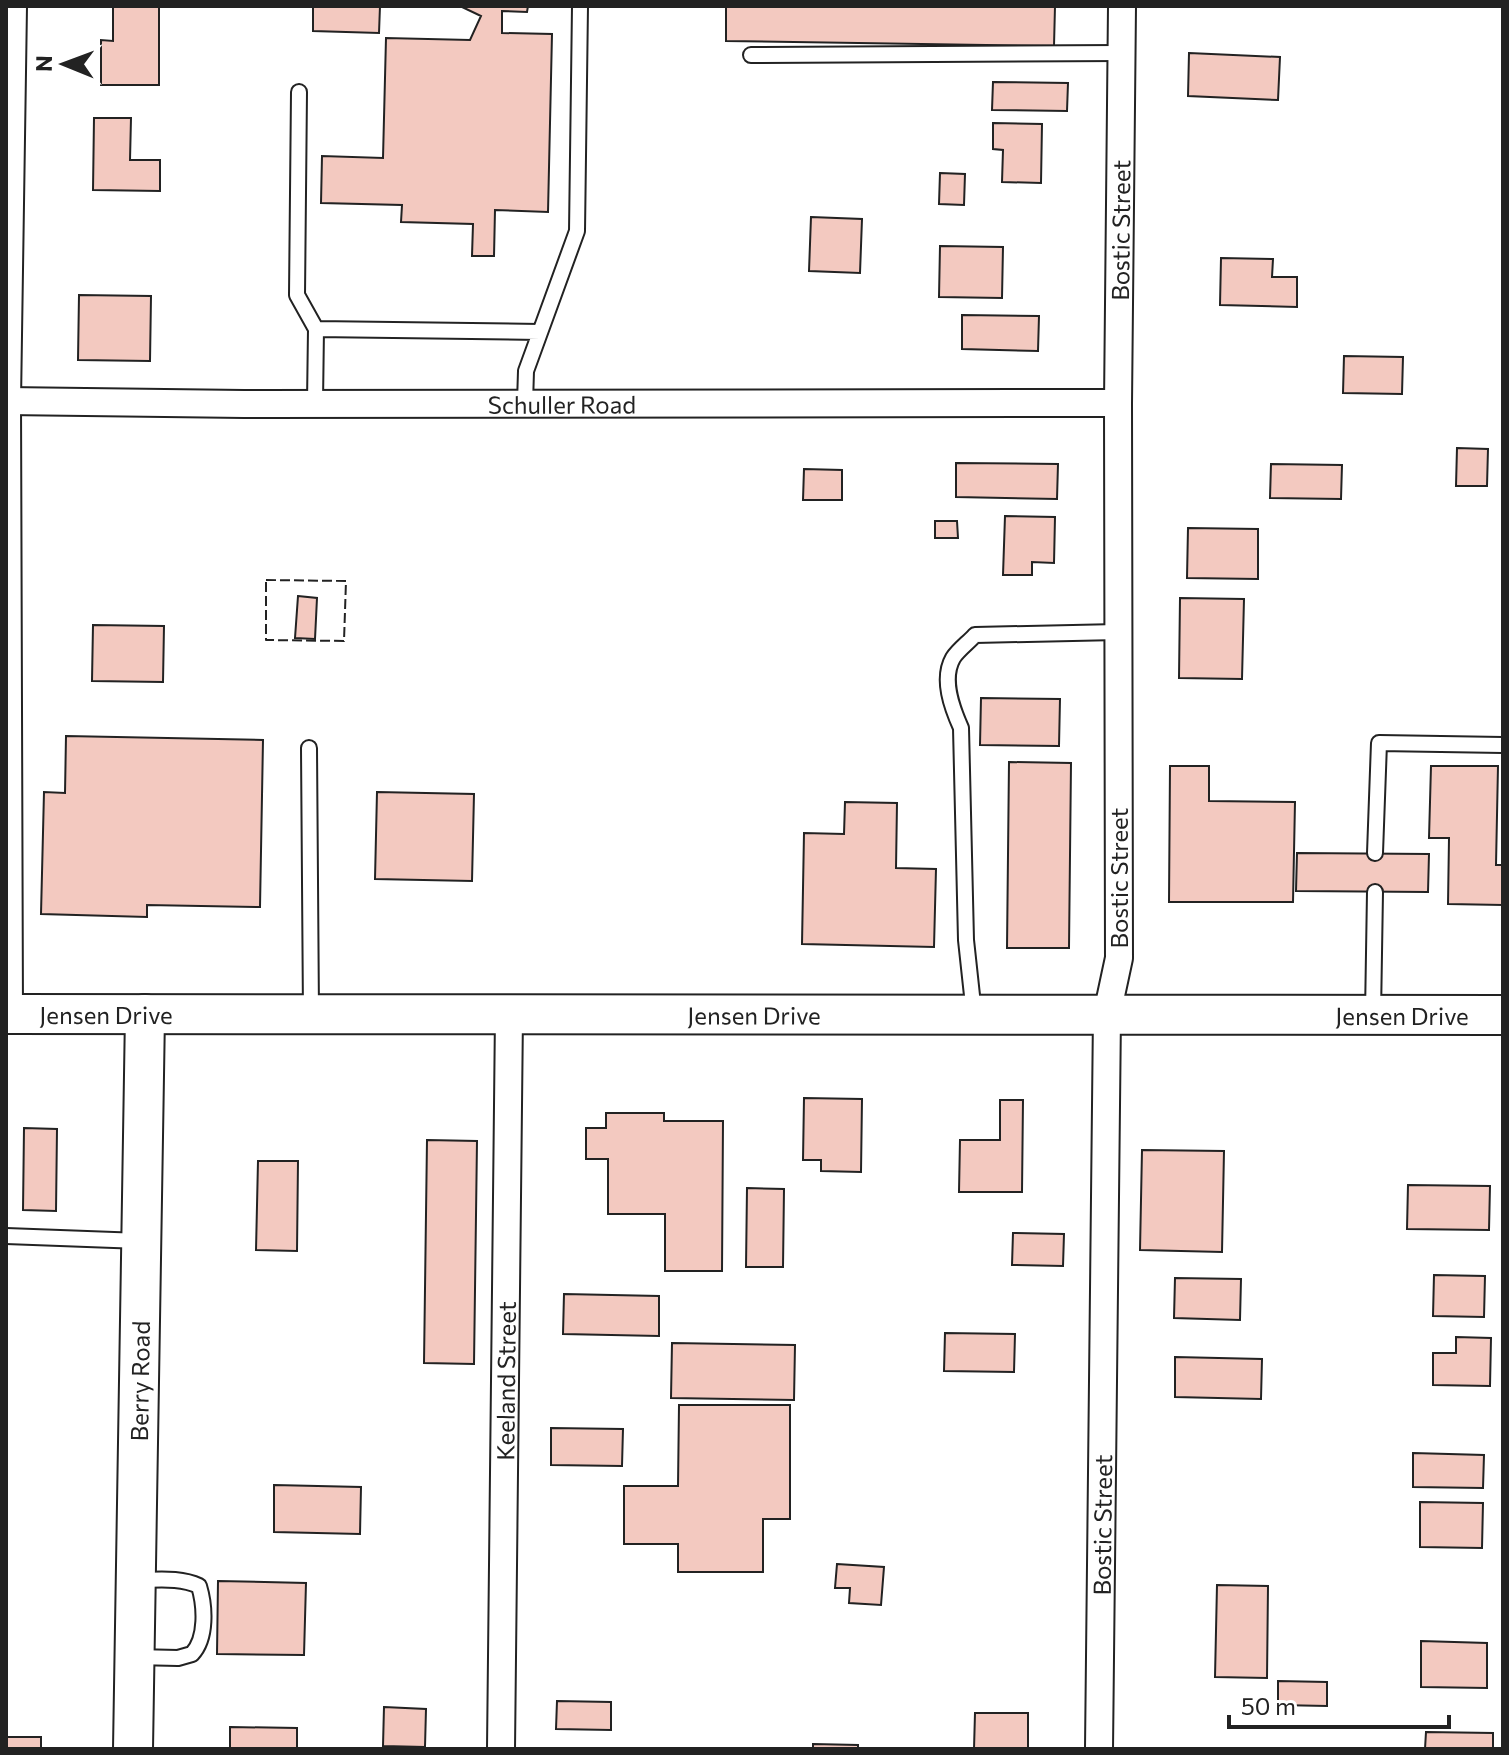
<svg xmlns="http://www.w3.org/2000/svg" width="1509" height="1755" viewBox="0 0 1509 1755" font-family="Commissioner,sans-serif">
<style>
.building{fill:#f3c9c0;stroke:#222;stroke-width:2}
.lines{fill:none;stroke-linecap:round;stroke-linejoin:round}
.lane-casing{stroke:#222;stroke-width:18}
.street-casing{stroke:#222;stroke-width:30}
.secondary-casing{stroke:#222;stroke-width:42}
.lane{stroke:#fff;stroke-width:14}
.street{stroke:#fff;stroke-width:26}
.secondary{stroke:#fff;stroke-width:38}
.fence{stroke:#222;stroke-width:2;stroke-dasharray:10 4;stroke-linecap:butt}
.labels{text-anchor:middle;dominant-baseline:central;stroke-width:6;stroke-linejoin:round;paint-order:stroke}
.street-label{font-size:24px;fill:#222;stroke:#fff}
</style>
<rect width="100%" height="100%" fill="#fff"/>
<path class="building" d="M 113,6 L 159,6 L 159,85 L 101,85 L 101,40 L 113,41 Z
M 313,6 L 380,6 L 379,33 L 313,31 Z
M 460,6 L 528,6 L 527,12 L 502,11 L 502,33 L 552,34 L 548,212 L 495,210 L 494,256 L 472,256 L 473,224 L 401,222 L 402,205 L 321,203 L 322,156 L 383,158 L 386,38 L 470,40 L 481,16 Z
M 726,6 L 1055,6 L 1054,46 L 726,41 Z
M 1189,53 L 1280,57 L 1278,100 L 1188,96 Z
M 993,82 L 1068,83 L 1067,111 L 992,110 Z
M 94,118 L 131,118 L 130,160 L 160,160 L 160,191 L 93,190 Z
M 993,123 L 1042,124 L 1041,183 L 1002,182 L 1003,150 L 993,149 Z
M 940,173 L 965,174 L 964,205 L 939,204 Z
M 811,217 L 862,219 L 860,273 L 809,271 Z
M 940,246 L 1003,247 L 1002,298 L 939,297 Z
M 1221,258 L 1273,259 L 1272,277 L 1297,277 L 1297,307 L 1220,305 Z
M 79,295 L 151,296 L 150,361 L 78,360 Z
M 962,315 L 1039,316 L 1038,351 L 962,349 Z
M 1344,356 L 1403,357 L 1402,394 L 1343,393 Z
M 1457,448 L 1488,449 L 1487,486 L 1456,486 Z
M 956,463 L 1058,464 L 1057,499 L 956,497 Z
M 1271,464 L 1342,465 L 1341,499 L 1270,498 Z
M 804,469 L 842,470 L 842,500 L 803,500 Z
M 1005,516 L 1055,517 L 1054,563 L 1032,562 L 1032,575 L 1003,575 Z
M 935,521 L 957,521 L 958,538 L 935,538 Z
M 1188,528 L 1258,529 L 1258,579 L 1187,578 Z
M 298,596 L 317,598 L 315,639 L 295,638 Z
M 1180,598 L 1244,599 L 1242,679 L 1179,678 Z
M 93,625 L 164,626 L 163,682 L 92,681 Z
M 981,698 L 1060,699 L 1059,746 L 980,745 Z
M 66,736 L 263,740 L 260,907 L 147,905 L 147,917 L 41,914 L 44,792 L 65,793 Z
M 1009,762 L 1071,763 L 1069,948 L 1007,948 Z
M 1170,766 L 1209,766 L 1209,801 L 1295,802 L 1293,902 L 1169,902 Z
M 1431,766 L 1498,766 L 1496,865 L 1503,865 L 1503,905 L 1448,904 L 1449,838 L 1429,838 Z
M 377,792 L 474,794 L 472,881 L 375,879 Z
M 845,802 L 897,803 L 896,868 L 936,869 L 934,947 L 802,944 L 804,833 L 844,834 Z
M 1297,853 L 1429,854 L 1428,892 L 1296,891 Z
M 804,1098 L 862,1099 L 861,1172 L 821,1171 L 821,1160 L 803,1160 Z
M 1000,1100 L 1023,1100 L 1022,1192 L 959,1192 L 960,1140 L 1000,1140 Z
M 606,1113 L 664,1113 L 664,1121 L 723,1121 L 722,1271 L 665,1271 L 665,1214 L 608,1214 L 608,1159 L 586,1159 L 586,1128 L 606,1128 Z
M 24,1128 L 57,1129 L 56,1211 L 23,1210 Z
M 427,1140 L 477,1141 L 474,1364 L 424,1363 Z
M 1142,1150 L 1224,1151 L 1222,1252 L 1140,1250 Z
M 258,1161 L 298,1161 L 297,1251 L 256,1250 Z
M 1408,1185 L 1490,1186 L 1489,1230 L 1407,1229 Z
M 747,1188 L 784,1189 L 783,1267 L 746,1267 Z
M 1013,1233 L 1064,1234 L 1063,1266 L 1012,1265 Z
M 1434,1275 L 1485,1276 L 1484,1317 L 1433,1316 Z
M 1175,1278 L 1241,1279 L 1240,1320 L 1174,1318 Z
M 564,1294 L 659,1296 L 659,1336 L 563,1334 Z
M 945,1333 L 1015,1334 L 1014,1372 L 944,1371 Z
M 1456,1337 L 1491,1338 L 1490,1386 L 1433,1385 L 1433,1353 L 1456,1353 Z
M 672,1343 L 795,1345 L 794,1400 L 671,1398 Z
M 1175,1357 L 1262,1359 L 1261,1399 L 1175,1397 Z
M 679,1405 L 790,1405 L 790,1519 L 763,1519 L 763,1572 L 678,1572 L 678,1544 L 624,1544 L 624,1486 L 678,1486 Z
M 551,1428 L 623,1429 L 622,1466 L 551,1465 Z
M 1413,1453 L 1484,1455 L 1483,1488 L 1413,1487 Z
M 274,1485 L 361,1487 L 360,1534 L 274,1532 Z
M 1420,1502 L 1483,1503 L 1482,1548 L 1420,1547 Z
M 837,1564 L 884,1567 L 881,1605 L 849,1603 L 850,1588 L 835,1588 Z
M 218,1581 L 306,1583 L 304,1655 L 217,1654 Z
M 1217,1585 L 1268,1586 L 1267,1678 L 1215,1677 Z
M 1421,1641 L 1487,1643 L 1487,1688 L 1421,1687 Z
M 1278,1681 L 1327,1682 L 1327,1706 L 1278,1705 Z
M 557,1701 L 611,1702 L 611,1730 L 556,1729 Z
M 384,1707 L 426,1709 L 425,1747 L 383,1746 Z
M 975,1713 L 1028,1713 L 1028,1749 L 974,1749 Z
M 230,1727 L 297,1728 L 297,1749 L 230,1749 Z
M 1426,1732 L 1493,1733 L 1493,1749 L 1425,1749 Z
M 6,1737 L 41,1737 L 41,1749 L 6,1749 Z
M 813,1744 L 858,1745 L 858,1749 L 813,1749 Z"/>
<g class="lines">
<g class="lane-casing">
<path id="lane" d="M 751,55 L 1122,53
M 299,92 L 297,295 L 316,329 L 315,402
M 316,329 L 540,332
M 525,403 L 526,371 L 577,231 L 580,6
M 309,748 L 311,1014
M 1375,853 L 1379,743 L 1503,745
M 974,1014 L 966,940 L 961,728 C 952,708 941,679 953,658 C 958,650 969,642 975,635 L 1118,632
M 1373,1014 L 1375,892
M 6,1236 L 141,1241
M 135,1657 L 178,1658 L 192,1654 C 207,1638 205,1606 199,1586 C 180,1577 158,1580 137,1580"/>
</g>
<g class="street-casing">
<g id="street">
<path id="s1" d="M 6,401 L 244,404 L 1118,403"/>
<path d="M 9,1014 L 7,401 L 13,6"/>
<path id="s2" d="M 501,1749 L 509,1014"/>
<path id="s3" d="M 1099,1749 L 1107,1014 L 1119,958 L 1118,403 L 1122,6"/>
</g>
</g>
<g class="secondary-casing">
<g id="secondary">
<path id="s4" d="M 6,1014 L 1503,1015"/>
<path id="s5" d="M 133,1749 L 145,1014"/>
</g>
</g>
<use href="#lane" class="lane"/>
<use href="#street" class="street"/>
<use href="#secondary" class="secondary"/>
<path class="fence" d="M 266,580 L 346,581 L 344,641 L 266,640 Z"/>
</g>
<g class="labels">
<g class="street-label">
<text stroke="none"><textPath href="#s3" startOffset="1520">Bostic Street</textPath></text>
<text stroke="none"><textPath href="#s1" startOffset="556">Schuller Road</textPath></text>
<text transform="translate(1118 878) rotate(-90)">Bostic Street</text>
<text stroke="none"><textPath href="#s4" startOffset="100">Jensen Drive</textPath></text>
<text stroke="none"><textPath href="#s4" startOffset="1396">Jensen Drive</textPath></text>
<text stroke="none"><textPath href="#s4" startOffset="748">Jensen Drive</textPath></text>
<text stroke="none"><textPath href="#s5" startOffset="368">Berry Road</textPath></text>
<text stroke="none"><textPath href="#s2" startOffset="368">Keeland Street</textPath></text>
<text stroke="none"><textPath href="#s3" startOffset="224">Bostic Street</textPath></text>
</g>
</g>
<rect width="1509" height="1755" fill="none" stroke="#222222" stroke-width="16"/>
<g transform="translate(64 64) rotate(271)" stroke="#ffffff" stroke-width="6" paint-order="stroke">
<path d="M0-6L14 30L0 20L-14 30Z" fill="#222222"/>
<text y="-12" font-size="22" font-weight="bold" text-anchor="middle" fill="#222222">N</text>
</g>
<path d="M1229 1715v12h220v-12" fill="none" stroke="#222222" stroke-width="4"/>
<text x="1241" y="1715" font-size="24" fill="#222222" stroke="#ffffff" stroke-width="6" paint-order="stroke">50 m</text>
</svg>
